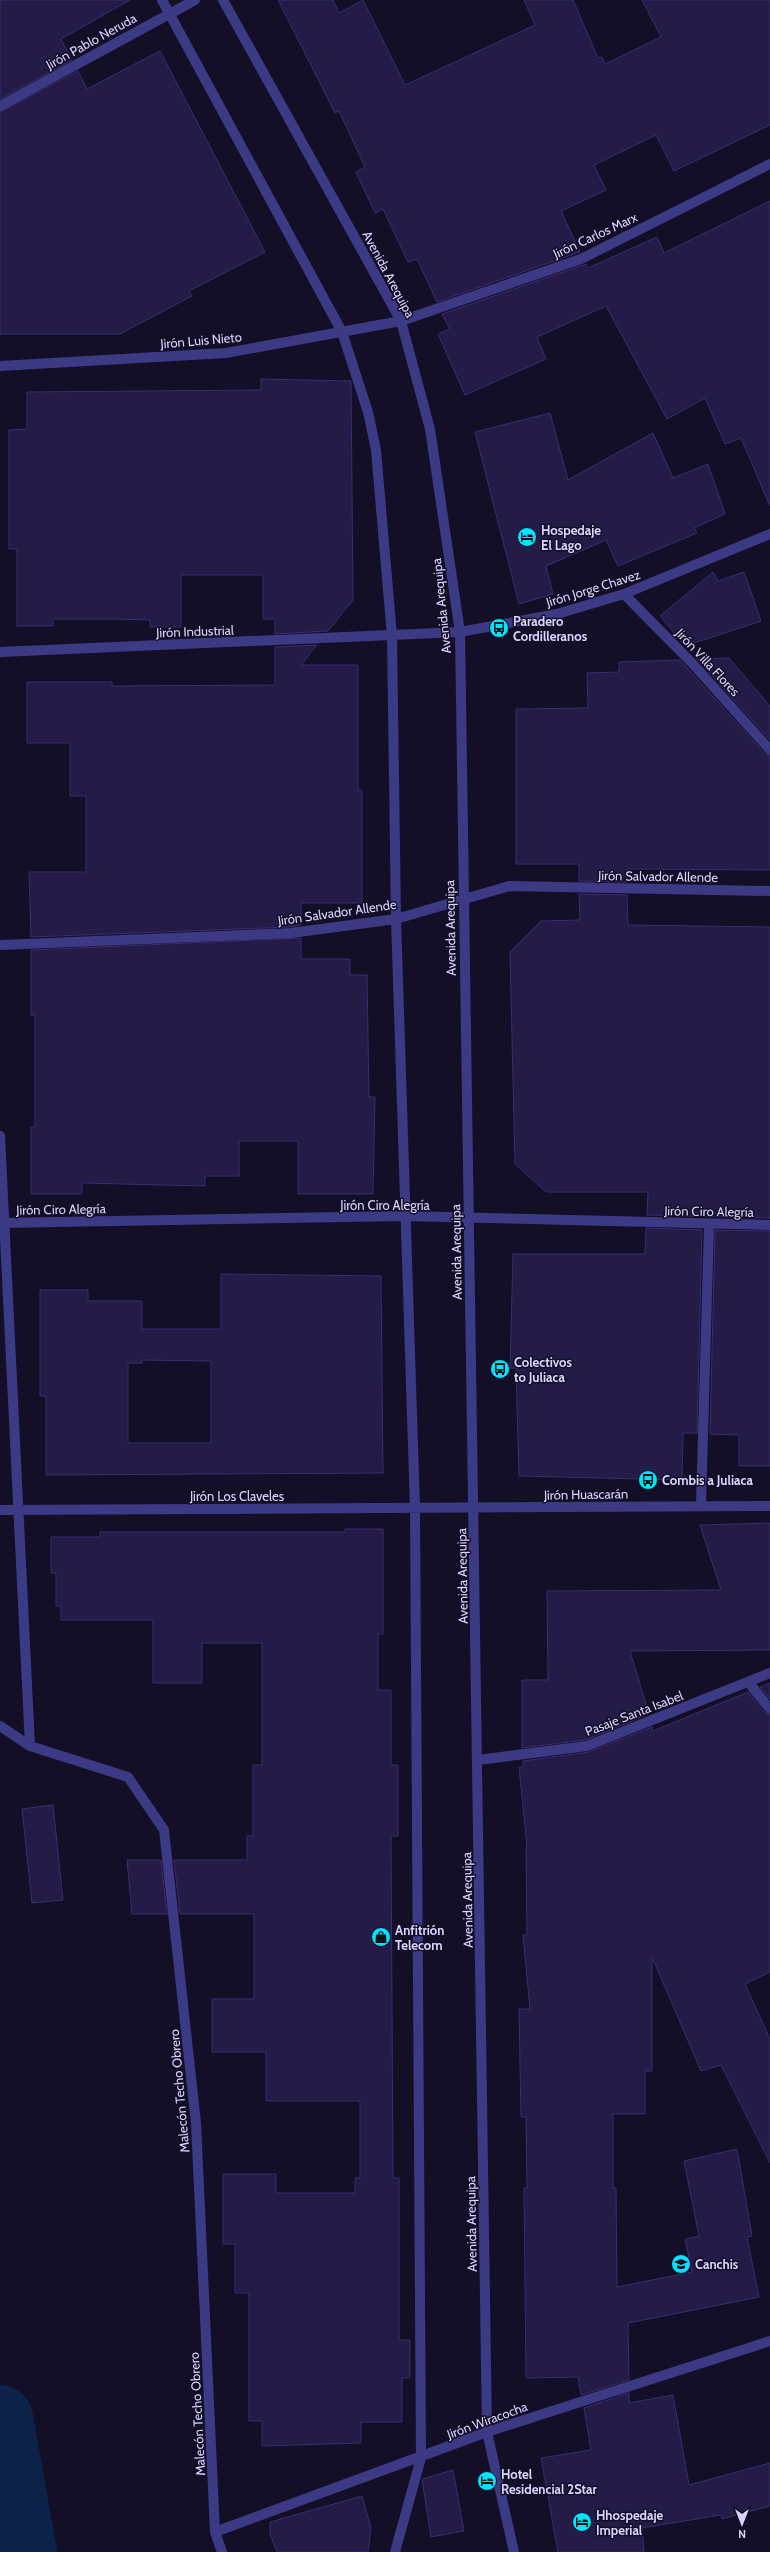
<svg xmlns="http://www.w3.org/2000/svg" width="770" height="2552" viewBox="0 0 770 2552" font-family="Cabin,sans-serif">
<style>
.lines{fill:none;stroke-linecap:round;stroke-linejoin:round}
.river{stroke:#0c2248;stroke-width:66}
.building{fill:#241b47;stroke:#3b2d73;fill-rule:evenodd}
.minor{stroke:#3d3a85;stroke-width:10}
.labels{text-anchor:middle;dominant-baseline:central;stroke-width:3;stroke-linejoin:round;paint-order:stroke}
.street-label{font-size:13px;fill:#d9d4ff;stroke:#130f26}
.poi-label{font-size:13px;font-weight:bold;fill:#d9d4ff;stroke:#130f26;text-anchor:start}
</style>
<rect width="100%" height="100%" fill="#130f26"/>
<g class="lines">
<path class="river" d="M 0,2418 L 24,2552"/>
</g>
<path class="building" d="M 0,0 L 130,0 L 61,39 L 72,60 L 0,99 Z
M 278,0 L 333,0 L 339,13 L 363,0 L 405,85 L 535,25 L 524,0 L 573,0 L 598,58 L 602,57 L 605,64 L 661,37 L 642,0 L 770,0 L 770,125 L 674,171 L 656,135 L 594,165 L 606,190 L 561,211 L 580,252 L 437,302 L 417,259 L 408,262 L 383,209 L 375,213 L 356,172 L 365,167 L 339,111 L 335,113 Z
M 160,51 L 265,252 L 189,291 L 192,296 L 120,334 L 0,334 L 0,112 L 78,71 L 87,89 Z
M 770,201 L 770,506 L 741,438 L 725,444 L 705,398 L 667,419 L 606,306 L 537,337 L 546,359 L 465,395 L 438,334 L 450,329 L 442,314 L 586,264 L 588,268 L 657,237 L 664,253 Z
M 261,379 L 351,381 L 353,600 L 328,631 L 275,634 L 275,619 L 263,619 L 263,575 L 181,575 L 181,627 L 150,627 L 150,620 L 110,619 L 53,619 L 53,626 L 17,626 L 17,549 L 9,549 L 9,430 L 27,429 L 27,392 L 261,390 Z
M 550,413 L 568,480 L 653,433 L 673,478 L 708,464 L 725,514 L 694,528 L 697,533 L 618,566 L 606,540 L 546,566 L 553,594 L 519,604 L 475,432 Z
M 713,572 L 718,581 L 744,572 L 761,621 L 685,646 L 660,616 Z
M 317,645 L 301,665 L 358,665 L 358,790 L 362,790 L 362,903 L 301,903 L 301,925 L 290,927 L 31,937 L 29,872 L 86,872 L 86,796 L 70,796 L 70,743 L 27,743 L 27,682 L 112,682 L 112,686 L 275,685 L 275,647 Z
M 729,658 L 770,706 L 770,740 L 697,659 Z
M 680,660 L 765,754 L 770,756 L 770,870 L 627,869 L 627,882 L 579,881 L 579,864 L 516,864 L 516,709 L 588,708 L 587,673 L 619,672 L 619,662 Z
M 579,894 L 627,895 L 628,925 L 770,927 L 770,1218 L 647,1215 L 648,1192 L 546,1192 L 515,1164 L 510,952 L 541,921 L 580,920 Z
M 301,938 L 301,959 L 350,959 L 350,975 L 367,975 L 369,1097 L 375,1097 L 373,1194 L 298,1194 L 298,1141 L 239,1141 L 239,1176 L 205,1176 L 205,1186 L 82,1183 L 82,1194 L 31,1194 L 31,1127 L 35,1127 L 35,1015 L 31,1015 L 31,950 Z
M 646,1228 L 702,1230 L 697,1433 L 683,1433 L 682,1480 L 519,1476 L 516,1368 L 510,1368 L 513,1254 L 645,1254 Z
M 715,1230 L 770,1231 L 770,1466 L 739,1466 L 739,1435 L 710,1434 Z
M 221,1274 L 381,1276 L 383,1473 L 46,1475 L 46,1396 L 40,1396 L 40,1290 L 88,1290 L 88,1301 L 142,1301 L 142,1329 L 221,1329 ZM 142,1360 L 211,1361 L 211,1443 L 128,1443 L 128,1363 L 142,1363 Z
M 770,1523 L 770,1650 L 630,1651 L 649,1714 L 585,1740 L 522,1748 L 522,1680 L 548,1680 L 547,1591 L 721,1590 L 700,1525 Z
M 345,1529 L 383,1529 L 383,1634 L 378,1634 L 378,1690 L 391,1690 L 391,1765 L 398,1765 L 398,1836 L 391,1836 L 393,2178 L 399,2178 L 399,2340 L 410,2340 L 410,2378 L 402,2378 L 402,2422 L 361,2422 L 361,2443 L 262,2446 L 262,2421 L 249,2421 L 249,2293 L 235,2293 L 235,2244 L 223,2244 L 223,2174 L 276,2174 L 276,2193 L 355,2193 L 355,2178 L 360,2178 L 360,2101 L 266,2101 L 266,2052 L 212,2052 L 212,1999 L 254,1999 L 254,1914 L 180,1914 L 174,1860 L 247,1860 L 247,1836 L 253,1836 L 253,1765 L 262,1765 L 262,1643 L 202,1643 L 202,1683 L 153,1683 L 153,1620 L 61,1620 L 61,1606 L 56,1606 L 56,1573 L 51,1573 L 51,1537 L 100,1537 L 100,1532 L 345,1532 Z
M 770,1683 L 770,1699 L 760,1687 Z
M 748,1692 L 765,1713 L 770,1715 L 770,1972 L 745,1984 L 770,2039 L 770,2163 L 721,2065 L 701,2071 L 652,1957 L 652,2071 L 645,2071 L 645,2114 L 613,2114 L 613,2188 L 616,2188 L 617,2287 L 692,2272 L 685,2239 L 699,2236 L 684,2161 L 737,2149 L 752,2236 L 747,2237 L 759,2297 L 628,2323 L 629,2380 L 581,2395 L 578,2377 L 526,2378 L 524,2188 L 527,2188 L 526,2117 L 521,2117 L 519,2009 L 530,2009 L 523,1935 L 527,1935 L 526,1847 L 527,1847 L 519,1767 L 523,1767 L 523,1761 L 589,1752 L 652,1727 L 653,1731 Z
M 53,1805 L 63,1900 L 32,1903 L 22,1809 Z
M 127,1860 L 161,1860 L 167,1914 L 132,1914 Z
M 629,2393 L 629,2403 L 673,2395 L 689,2485 L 770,2463 L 770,2506 L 722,2519 L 721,2515 L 642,2528 L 644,2552 L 558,2552 L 541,2458 L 591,2450 L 584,2408 Z
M 453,2470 L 464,2531 L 431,2537 L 422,2479 Z
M 362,2496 L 371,2528 L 368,2552 L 277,2552 L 270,2534 L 270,2522 Z"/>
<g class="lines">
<path class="minor" d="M 162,0 L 342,332 L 368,412 L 376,450 L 392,636 L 396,919 L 415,1508 L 421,2458 L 395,2552
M 223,0 L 401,321 L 430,429 L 460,632 L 487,2432 L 514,2552
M 0,106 L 195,0
M 0,366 L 226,353 L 401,321 L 581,259 L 770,164
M 624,594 L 692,663 L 770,750
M 0,652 L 460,632 L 557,614 L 624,594 L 770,534
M 0,945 L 291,933 L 396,919 L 509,886 L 770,891
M 0,1136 L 30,1746
M 0,1223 L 405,1216 L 770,1225
M 701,1505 L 709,1225
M 0,1510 L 770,1506
M 749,1683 L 770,1709
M 0,1726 L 30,1746 L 128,1777 L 164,1830 L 196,2123 L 215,2532 L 222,2552
M 478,1760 L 587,1746 L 770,1673
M 215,2532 L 487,2432 L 770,2341"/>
</g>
<defs>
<g id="hotel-disc" transform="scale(1)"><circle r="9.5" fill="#00e5ff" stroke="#130f26"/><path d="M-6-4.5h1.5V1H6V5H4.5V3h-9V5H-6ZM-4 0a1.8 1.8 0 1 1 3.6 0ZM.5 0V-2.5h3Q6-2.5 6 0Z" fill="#111"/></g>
<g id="bus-disc" transform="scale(1)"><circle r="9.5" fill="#00e5ff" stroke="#130f26"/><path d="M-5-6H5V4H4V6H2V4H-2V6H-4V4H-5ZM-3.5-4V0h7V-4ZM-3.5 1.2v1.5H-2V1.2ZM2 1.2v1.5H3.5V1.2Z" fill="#111"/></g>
<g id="shop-disc" transform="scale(1)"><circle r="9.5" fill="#00e5ff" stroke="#130f26"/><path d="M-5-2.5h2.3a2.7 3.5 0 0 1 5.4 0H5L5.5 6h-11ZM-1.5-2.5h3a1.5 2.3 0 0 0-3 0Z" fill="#111"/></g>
<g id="school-disc" transform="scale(1)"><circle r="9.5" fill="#00e5ff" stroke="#130f26"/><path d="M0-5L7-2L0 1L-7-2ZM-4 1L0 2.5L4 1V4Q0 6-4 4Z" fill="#111"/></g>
</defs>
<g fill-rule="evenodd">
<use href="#hotel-disc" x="527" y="537"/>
<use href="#bus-disc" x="499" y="628"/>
<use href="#bus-disc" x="500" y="1369"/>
<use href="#bus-disc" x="648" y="1480"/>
<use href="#shop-disc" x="381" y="1937"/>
<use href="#school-disc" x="681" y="2264"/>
<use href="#hotel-disc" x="487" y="2481"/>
<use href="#hotel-disc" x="582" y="2522"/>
</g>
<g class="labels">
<g class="street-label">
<text transform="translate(91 41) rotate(-29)">Jirón Pablo Neruda</text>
<text transform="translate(595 235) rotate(-25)">Jirón Carlos Marx</text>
<text transform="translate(389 274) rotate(62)">Avenida Arequipa</text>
<text transform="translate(201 340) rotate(-5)">Jirón Luis Nieto</text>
<text transform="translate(593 588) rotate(-17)">Jirón Jorge Chavez</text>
<text transform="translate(441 606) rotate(-96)">Avenida Arequipa</text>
<text transform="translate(195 631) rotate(-2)">Jirón Industrial</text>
<text transform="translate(708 662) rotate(47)">Jirón Villa Flores</text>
<text transform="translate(658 876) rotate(1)">Jirón Salvador Allende</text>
<text transform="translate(337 912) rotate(-8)">Jirón Salvador Allende</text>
<text transform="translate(450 928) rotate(-91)">Avenida Arequipa</text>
<text x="385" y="1205">Jirón Ciro Alegría</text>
<text transform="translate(61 1209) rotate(-1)">Jirón Ciro Alegría</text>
<text transform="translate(709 1211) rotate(1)">Jirón Ciro Alegría</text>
<text transform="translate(456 1252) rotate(-91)">Avenida Arequipa</text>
<text transform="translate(586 1494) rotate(-1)">Jirón Huascarán</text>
<text x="237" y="1496">Jirón Los Claveles</text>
<text transform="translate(462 1576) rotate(-91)">Avenida Arequipa</text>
<text transform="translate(634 1713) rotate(-21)">Pasaje Santa Isabel</text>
<text transform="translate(467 1900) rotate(-91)">Avenida Arequipa</text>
<text transform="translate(179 2091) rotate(-95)">Malecón Techo Obrero</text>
<text transform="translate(471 2224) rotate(-91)">Avenida Arequipa</text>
<text transform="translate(197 2414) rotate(-93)">Malecón Techo Obrero</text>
<text transform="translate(487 2420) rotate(-20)">Jirón Wiracocha</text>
</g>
<g class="poi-label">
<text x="541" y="530">Hospedaje<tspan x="541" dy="15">El Lago</tspan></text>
<text x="513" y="621">Paradero<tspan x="513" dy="15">Cordilleranos</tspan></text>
<text x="514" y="1362">Colectivos<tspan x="514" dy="15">to Juliaca</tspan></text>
<text x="662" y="1480">Combis a Juliaca</text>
<text x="395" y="1930">Anfitrión<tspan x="395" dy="15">Telecom</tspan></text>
<text x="695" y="2264">Canchis</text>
<text x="501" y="2474">Hotel<tspan x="501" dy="15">Residencial 2Star</tspan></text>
<text x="596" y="2515">Hhospedaje<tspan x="596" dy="15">Imperial</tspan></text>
</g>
</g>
<g transform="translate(742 2524) rotate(180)" stroke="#130f26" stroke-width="3" paint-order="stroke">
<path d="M0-3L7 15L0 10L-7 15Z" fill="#d9d4ff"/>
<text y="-6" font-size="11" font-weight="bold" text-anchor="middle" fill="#d9d4ff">N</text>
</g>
</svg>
